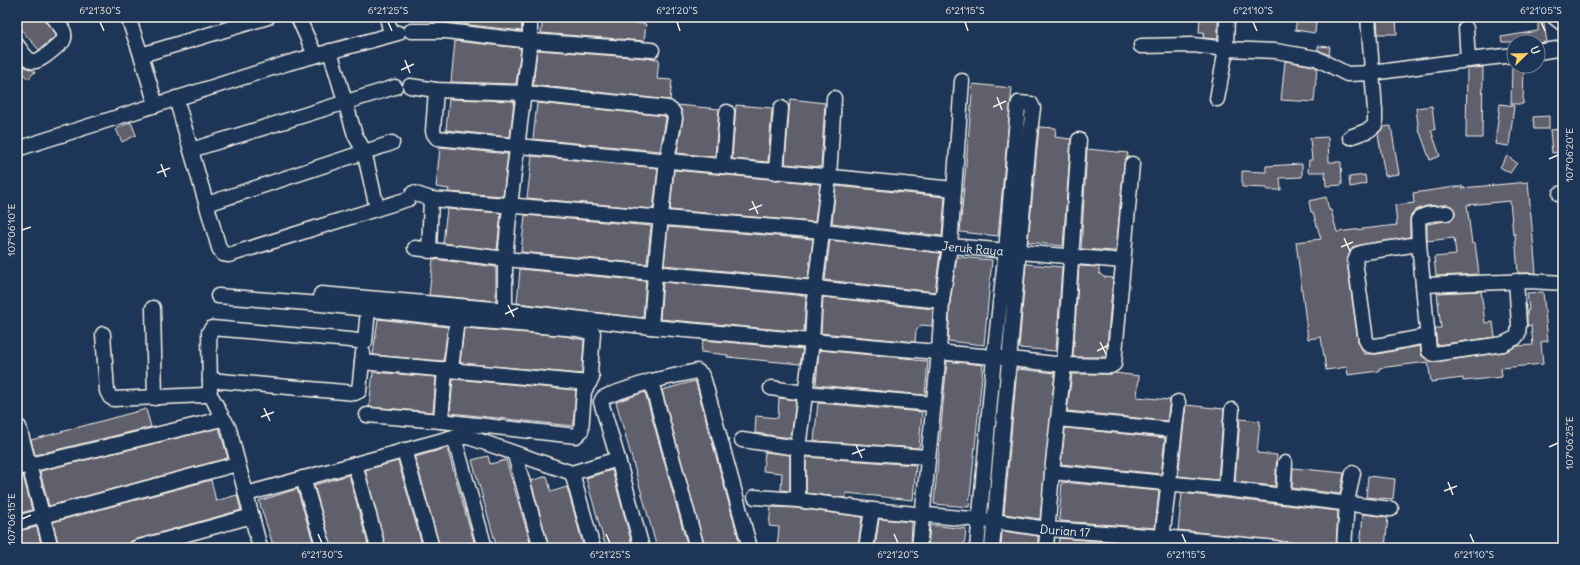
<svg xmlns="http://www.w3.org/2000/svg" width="1580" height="565" viewBox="0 0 1580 565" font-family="Delius,sans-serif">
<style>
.building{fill:#615f6c;stroke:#f4f1e8}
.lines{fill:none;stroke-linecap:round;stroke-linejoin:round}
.minor-casing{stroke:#f4f1e8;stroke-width:17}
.minor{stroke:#1d3557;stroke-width:14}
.ticks{fill:none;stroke:#f4f1e8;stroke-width:1.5}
.labels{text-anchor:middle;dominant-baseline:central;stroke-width:3;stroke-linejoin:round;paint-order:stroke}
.street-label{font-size:12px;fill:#f4f1e8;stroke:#1d3557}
.neatline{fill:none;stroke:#f4f1e8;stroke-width:1.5}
.ticks-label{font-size:10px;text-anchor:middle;fill:#f4f1e8}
</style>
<rect width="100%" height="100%" fill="#1d3557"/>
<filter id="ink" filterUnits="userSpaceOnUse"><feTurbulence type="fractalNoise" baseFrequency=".025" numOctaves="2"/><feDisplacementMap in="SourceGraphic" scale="8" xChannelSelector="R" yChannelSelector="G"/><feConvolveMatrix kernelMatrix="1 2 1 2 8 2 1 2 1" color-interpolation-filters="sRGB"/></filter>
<g filter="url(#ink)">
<path class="building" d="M 17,17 L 44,17 L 46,22 L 55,33 L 56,36 L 39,50 L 17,25 Z
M 444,17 L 522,17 L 522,31 L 444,22 Z
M 543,17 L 621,17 L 620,21 L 646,24 L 644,41 L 541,33 Z
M 1200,17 L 1218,18 L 1218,39 L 1203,38 L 1204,32 L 1199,32 Z
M 1538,18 L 1543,18 L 1547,42 L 1538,43 L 1538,42 L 1502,42 L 1501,37 L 1538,31 Z
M 1297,19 L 1316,22 L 1315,33 L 1295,30 Z
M 1377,20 L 1396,20 L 1397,34 L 1378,34 Z
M 455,41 L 521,48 L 516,84 L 451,82 Z
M 1318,46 L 1330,47 L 1329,55 L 1318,50 Z
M 537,50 L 659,59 L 657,79 L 672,80 L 670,100 L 533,85 Z
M 17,59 L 25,67 L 32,70 L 35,72 L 28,79 L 17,67 Z
M 1285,61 L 1313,66 L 1317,68 L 1314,102 L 1281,100 Z
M 1512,66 L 1524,66 L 1523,104 L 1511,104 Z
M 1483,67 L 1482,138 L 1466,138 L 1467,69 Z
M 973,84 L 1012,88 L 998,236 L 960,232 Z
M 449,99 L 514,101 L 510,137 L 446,130 Z
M 790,99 L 825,103 L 821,167 L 785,164 Z
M 537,103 L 665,116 L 666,119 L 660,151 L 533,139 Z
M 1500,104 L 1514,106 L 1509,146 L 1495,144 Z
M 677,105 L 719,109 L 715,157 L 677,153 L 683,119 L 681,109 Z
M 736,105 L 772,108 L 768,162 L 732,159 Z
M 1432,106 L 1435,130 L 1431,130 L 1440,156 L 1430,160 L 1420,132 L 1419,132 L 1416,108 Z
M 1549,116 L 1549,129 L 1534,129 L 1533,117 Z
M 131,122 L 136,135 L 122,142 L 116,129 Z
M 1391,126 L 1399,174 L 1385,176 L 1378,134 L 1383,127 Z
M 1039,127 L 1056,128 L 1055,137 L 1071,139 L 1063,246 L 1028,242 Z
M 1563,129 L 1563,152 L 1552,153 L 1550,130 Z
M 1328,137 L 1329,162 L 1341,162 L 1342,185 L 1326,186 L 1325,172 L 1308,172 L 1309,160 L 1312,160 L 1310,138 Z
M 440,147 L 508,154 L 503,196 L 448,192 L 449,189 L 436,187 Z
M 1087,149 L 1128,153 L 1127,157 L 1124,163 L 1116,251 L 1081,249 Z
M 532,156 L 658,168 L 653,209 L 527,198 Z
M 1507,156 L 1517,163 L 1510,173 L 1500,167 Z
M 1302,164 L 1302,177 L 1280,178 L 1281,190 L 1267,190 L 1267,188 L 1242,187 L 1242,171 L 1266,172 L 1266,166 Z
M 674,170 L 820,184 L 815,222 L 670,210 Z
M 1365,175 L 1366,184 L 1350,187 L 1349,177 Z
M 1528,182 L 1536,273 L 1518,273 L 1515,234 L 1513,234 L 1510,201 L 1467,205 L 1472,244 L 1475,243 L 1479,274 L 1436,276 L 1434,257 L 1456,255 L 1454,238 L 1427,241 L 1427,224 L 1452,220 L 1455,216 L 1455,212 L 1451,206 L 1447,205 L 1426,206 L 1416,210 L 1410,217 L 1410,237 L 1355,246 L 1350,251 L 1347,262 L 1358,341 L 1364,354 L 1377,354 L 1420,346 L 1422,356 L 1430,361 L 1435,362 L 1504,352 L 1517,346 L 1533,345 L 1531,325 L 1527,326 L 1527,311 L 1529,310 L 1527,293 L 1543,292 L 1548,341 L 1541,342 L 1543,364 L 1501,368 L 1502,377 L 1463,381 L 1463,378 L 1431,382 L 1428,362 L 1379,368 L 1379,371 L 1348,375 L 1347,367 L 1326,370 L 1321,337 L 1308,339 L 1299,266 L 1296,242 L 1321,239 L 1313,212 L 1311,212 L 1309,201 L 1326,197 L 1329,210 L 1331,210 L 1337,232 L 1397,225 L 1395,205 L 1414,203 L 1413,193 L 1462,186 L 1462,188 Z
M 836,186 L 945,197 L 942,236 L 832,223 Z
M 447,209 L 501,213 L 497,250 L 443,243 Z
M 525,215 L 651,226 L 647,264 L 521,252 Z
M 668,227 L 813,239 L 808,279 L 664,265 Z
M 830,240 L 940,253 L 935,292 L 825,280 Z
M 957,257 L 992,260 L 984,345 L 948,341 L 950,302 Z
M 433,259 L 496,267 L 496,301 L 429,295 Z
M 1026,264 L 1062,267 L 1056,351 L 1019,348 Z
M 1079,266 L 1099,267 L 1099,273 L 1104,277 L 1113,278 L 1106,357 L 1073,357 Z
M 520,269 L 646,281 L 643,318 L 517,303 Z
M 663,282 L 806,296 L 804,332 L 660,319 Z
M 1481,291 L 1485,323 L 1493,322 L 1495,337 L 1437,345 L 1435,328 L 1441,328 L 1437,293 Z
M 823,297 L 933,309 L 932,326 L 921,325 L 916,331 L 915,342 L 821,333 Z
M 378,319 L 448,327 L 443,361 L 373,355 Z
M 464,328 L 565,336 L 584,340 L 582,374 L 460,363 Z
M 703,340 L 803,349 L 800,364 L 727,357 L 728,355 L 701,352 Z
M 819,350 L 914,359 L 914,360 L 928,361 L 925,395 L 816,385 Z
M 947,361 L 983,365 L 969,507 L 934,504 Z
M 1017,369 L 1055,373 L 1040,519 L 1004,514 Z
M 373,372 L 436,377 L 433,412 L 369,407 Z
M 1115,373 L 1139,376 L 1137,397 L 1170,400 L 1167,421 L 1067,411 L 1072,374 L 1111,374 Z
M 453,379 L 576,390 L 573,426 L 450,413 Z
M 695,381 L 696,383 L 741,548 L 705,548 L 662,390 Z
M 645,392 L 688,548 L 657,548 L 616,402 Z
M 779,398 L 796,400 L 791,438 L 755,433 L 756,416 L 778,418 Z
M 818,403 L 922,412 L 919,448 L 814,441 Z
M 1186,405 L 1224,409 L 1218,480 L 1178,476 Z
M 146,409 L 151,427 L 35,455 L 31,440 Z
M 1240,419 L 1260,421 L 1257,453 L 1277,455 L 1275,486 L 1235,482 Z
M 219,428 L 228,458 L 49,506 L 40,471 Z
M 1065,428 L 1165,438 L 1161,474 L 1061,464 Z
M 447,448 L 466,515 L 476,548 L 440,548 L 415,457 Z
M 765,452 L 790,455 L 790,491 L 781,490 L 782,473 L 763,471 Z
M 488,456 L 490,464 L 506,460 L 532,548 L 497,548 L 472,460 Z
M 806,457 L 916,465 L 913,500 L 846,493 L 846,498 L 806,493 Z
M 398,461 L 423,548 L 386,548 L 365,470 Z
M 1293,468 L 1344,473 L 1340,494 L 1292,488 Z
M 612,470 L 633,548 L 606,548 L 586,478 Z
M 23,475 L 32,510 L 17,514 L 17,476 Z
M 349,475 L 369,548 L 332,548 L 314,485 Z
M 547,476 L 551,492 L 567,487 L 584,548 L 549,548 L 531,481 Z
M 1368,476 L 1395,479 L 1393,499 L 1366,497 Z
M 211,480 L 216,501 L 237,495 L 241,510 L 134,540 L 130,542 L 128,547 L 124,548 L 59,548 L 53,522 Z
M 1062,482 L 1159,491 L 1155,528 L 1061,521 L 1061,520 L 1059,520 Z
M 297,489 L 315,548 L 274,548 L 259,501 Z
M 1182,493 L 1338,511 L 1336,547 L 1178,530 Z
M 771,507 L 797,508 L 862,517 L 858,548 L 777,548 L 779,527 L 769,526 Z
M 1363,514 L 1388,517 L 1385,548 L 1360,548 Z
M 879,519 L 912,522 L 911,548 L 875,548 Z
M 930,525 L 966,529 L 964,548 L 928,548 Z
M 37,527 L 42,548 L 17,548 L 17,531 Z
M 1002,531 L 1038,536 L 1038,548 L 1001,548 Z
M 1059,538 L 1153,545 L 1153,548 L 1058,548 Z"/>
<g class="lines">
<g class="minor-casing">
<g id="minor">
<path d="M 128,17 L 141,55"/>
<path d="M 298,17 L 315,55"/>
<path d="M 387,17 L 391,34"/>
<path d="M 1554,17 L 1563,24"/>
<path d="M 1466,28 L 1468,60"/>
<path d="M 411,31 L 446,31 L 530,41 L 652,50"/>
<path d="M 17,45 C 21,50 26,59 32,61 C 39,64 57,46 63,41 C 68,31 58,24 52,17"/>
<path d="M 1141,46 L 1193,45 L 1226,49 L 1276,51 L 1316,58 L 1347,74 L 1372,73 L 1468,60 L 1514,55"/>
<path d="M 330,51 L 355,135 L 364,151 L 377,208"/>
<path d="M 1538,52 L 1563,48"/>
<path d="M 410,86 L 436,90 L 524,93 L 668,108 L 673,112 L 675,118 L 667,160 L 655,273 L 651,327"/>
<path d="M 436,90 L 433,131 L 434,134 L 437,138 L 954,189"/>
<path d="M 176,98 L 219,248 L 223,254 L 229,255 L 408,199"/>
<path d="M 1217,99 L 1226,49 L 1227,17"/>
<path d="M 156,105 L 141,55 L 268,17"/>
<path d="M 1350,137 L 1369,130 L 1375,125 L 1375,111 L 1368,17"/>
<path d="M 17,149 L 288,63 L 398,33"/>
<path d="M 191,150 L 395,87"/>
<path d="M 723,166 L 727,112"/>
<path d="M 776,172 L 781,108"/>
<path id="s1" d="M 413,193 L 431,199 L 823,231 L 950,246 L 1123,261"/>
<path d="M 1560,194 L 1563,193"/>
<path d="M 207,204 L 392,143"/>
<path d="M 1447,213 C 1438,214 1424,212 1418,220 L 1419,244 L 1423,285 L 1530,281 L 1563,283"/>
<path d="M 1419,244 L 1365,252 L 1358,254 L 1355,261 L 1366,340 L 1369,345 L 1375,346 L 1427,336"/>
<path d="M 415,248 L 505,259 L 815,288 L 942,301"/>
<path d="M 429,251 L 431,199"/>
<path d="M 1423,285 L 1429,351 L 1434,354 L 1503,344 L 1515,338 L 1518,334 L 1519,325 L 1516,281"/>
<path d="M 321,294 L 505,310 L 651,327 L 994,357 L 1064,365 L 1111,366 L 1114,364 L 1132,164"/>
<path d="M 218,296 L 321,304 L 457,319 L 577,329 L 593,333 L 590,373 L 592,378 L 584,391 L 581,431 L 576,436 L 441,421 L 367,415"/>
<path d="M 153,308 L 155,398"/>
<path d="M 504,318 L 505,310 L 505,259 L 510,206 L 530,41 L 530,17"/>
<path d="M 103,334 L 107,391 L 110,397 L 113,399 L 205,395 L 208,393 L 210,389 L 209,332 L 212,328 L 350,340 L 365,342 L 368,309"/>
<path d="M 362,362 L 589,383"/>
<path d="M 451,369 L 457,319"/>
<path d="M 210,380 L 355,393 L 359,391 L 363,353"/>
<path d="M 651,381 L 697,548"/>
<path d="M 771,388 L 804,393 L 933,404"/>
<path d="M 208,393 C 215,399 218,412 224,420"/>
<path d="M 1058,419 L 1174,430"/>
<path d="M 441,421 L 445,369"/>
<path d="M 19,427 L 51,548"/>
<path d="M 454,437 L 485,548"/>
<path d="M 742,440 L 798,448 L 927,457"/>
<path d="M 404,450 L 432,548"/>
<path d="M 515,455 L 541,548"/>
<path d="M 355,464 L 378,548"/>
<path d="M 17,468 L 222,419 L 225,421 L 229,429 L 260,548"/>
<path d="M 1052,472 L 1226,489 L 1391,509"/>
<path d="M 572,473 L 593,548"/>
<path d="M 303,478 L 324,548"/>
<path d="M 1226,489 L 1232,410"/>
<path d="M 246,494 L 454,437 L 468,437 L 480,441 L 572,473 L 618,459"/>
<path d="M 1283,496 L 1285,463"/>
<path id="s2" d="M 755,497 L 798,500 L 872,510 L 993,521 L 1047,529 L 1162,537 L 1276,548"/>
<path d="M 798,500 L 798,448 L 812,342 L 815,288 L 829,177 L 834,98"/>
<path d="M 17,523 L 237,464"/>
<path d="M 136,548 L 252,516"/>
<path d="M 642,548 L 618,459 L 601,402 L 603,398 L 609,395 L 651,381 L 697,371 L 701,374 L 704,380 L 750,548"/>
<path d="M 866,548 L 872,510"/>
<path d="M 919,548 L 939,352 L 942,301 L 950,246 L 962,81"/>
<path d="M 977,548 L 994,357 L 1006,251 L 1018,106 L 1019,103 L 1031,104 L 1033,108 L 1029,140 L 992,548"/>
<path d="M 1046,548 L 1052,472 L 1064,365 L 1079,140"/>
<path d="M 1161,548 L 1178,402"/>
<path d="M 1344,548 L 1347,502 L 1353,473"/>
</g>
</g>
<use href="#minor" class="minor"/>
</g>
</g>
<path class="ticks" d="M 100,22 L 104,31M 388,22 L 392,31M 677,22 L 680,31M 965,22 L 968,31M 1253,22 L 1257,31M 1541,22 L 1545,31M 405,60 L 410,73M 401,70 L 414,64M 997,97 L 1002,110M 993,107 L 1006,101M 1549,159 L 1558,155M 161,164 L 166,177M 157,173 L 170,168M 752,201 L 758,214M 749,210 L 762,205M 22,230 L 31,227M 1344,238 L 1350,251M 1341,247 L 1353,242M 508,305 L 514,317M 505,314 L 518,308M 1100,342 L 1106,354M 1097,351 L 1109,345M 264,408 L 270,421M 261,417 L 274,412M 856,445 L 862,458M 1549,447 L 1558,443M 852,454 L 865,449M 1448,482 L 1453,495M 1444,491 L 1457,486M 22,519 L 31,515M 318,534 L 322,543M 606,534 L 610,543M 894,534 L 898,543M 1182,534 L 1186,543M 1470,534 L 1474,543"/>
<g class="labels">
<g class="street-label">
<text stroke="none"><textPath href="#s1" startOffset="563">Jeruk Raya</textPath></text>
<text stroke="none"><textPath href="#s2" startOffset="312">Durian 17</textPath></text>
</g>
</g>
<rect width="1580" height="565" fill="none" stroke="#1d3557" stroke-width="44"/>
<g transform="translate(1526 54) rotate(67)"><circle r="19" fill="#1d3557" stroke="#738091"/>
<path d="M0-3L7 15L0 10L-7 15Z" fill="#ffd166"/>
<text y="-6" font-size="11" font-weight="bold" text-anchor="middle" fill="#f4f1e8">U</text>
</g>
<rect x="22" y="22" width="1536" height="521" class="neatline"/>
<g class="ticks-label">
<text x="100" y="14">6°21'30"S</text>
<text x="388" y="14">6°21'25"S</text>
<text x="677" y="14">6°21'20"S</text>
<text x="965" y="14">6°21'15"S</text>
<text x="1253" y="14">6°21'10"S</text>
<text x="1541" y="14">6°21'05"S</text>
<text transform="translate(1569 155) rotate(-90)" y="4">107°06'20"E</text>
<text transform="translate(11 230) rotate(-90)" y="4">107°06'10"E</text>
<text transform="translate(1569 443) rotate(-90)" y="4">107°06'25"E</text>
<text transform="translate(11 519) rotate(-90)" y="4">107°06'15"E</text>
<text x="322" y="558">6°21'30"S</text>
<text x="610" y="558">6°21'25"S</text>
<text x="898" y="558">6°21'20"S</text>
<text x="1186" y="558">6°21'15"S</text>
<text x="1474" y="558">6°21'10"S</text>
</g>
</svg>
